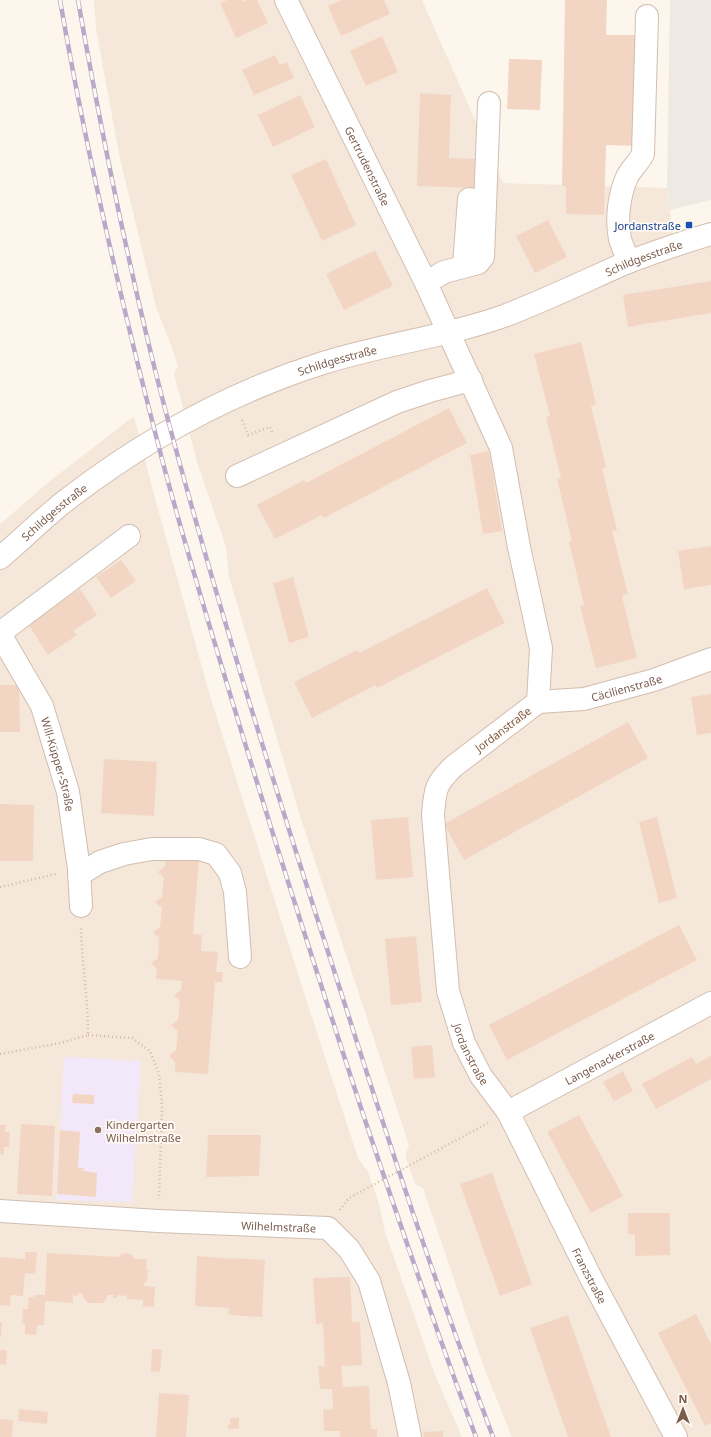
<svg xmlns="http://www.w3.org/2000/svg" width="711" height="1437" viewBox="0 0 711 1437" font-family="'Noto Sans',sans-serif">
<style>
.residential{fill:#f5e8da}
.industrial{fill:#efe9e4}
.education{fill:#f3e8fa}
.building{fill:#f3d5c3}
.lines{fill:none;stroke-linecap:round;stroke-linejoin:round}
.minor-casing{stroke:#d1beb0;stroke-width:24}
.path{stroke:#d9b8a5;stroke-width:2.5;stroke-dasharray:1 3;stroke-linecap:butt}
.minor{stroke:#fff;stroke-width:22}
.rail-casing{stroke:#b9a8c9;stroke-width:4.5}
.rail{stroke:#fffaf3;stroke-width:3;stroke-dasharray:9;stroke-linecap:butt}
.transit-dot{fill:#1a4fb4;stroke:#fffaf3;stroke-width:1.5}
.education-dot{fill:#8d6e63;stroke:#fffaf3;stroke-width:1.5}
.labels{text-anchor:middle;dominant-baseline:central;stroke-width:3.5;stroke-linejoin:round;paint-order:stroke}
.street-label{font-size:11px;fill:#7a5c4d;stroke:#fffaf3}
.transit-label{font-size:11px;fill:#164399;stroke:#fffaf3;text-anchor:end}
.education-label{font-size:11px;fill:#785e54;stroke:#fffaf3;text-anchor:start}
</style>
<rect width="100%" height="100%" fill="#fdf6ec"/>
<path class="residential" d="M 94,0 L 422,0 L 503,183 L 667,188 L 675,254 L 711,244 L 711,1437 L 512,1437 L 483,1365 L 423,1188 L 415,1184 L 405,1156 L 409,1145 L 300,816 L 229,577 L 226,547 L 197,462 L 174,374 L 178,366 L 172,348 L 156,307 L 120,159 L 96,29 Z
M 134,416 L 153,491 L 210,696 L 306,999 L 358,1158 L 368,1172 L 379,1203 L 385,1232 L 435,1375 L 462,1437 L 0,1437 L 0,524 L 50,481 Z"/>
<path class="industrial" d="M 670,0 L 711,0 L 711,200 L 670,210 L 667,188 Z"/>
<path class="education" d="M 64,1057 L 141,1061 L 132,1202 L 56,1200 Z"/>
<path class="building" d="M 227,0 L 243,0 L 243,2 L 247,0 L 257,0 L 268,23 L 236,38 L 220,3 Z
M 342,0 L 384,0 L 390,14 L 341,36 L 328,6 Z
M 565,0 L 607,0 L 606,35 L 642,35 L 640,146 L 606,145 L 604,215 L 566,214 L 566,186 L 562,186 Z
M 382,36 L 398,72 L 366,86 L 350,51 Z
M 275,55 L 280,65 L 287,62 L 294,78 L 254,95 L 242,70 Z
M 509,59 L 542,60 L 540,110 L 507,109 Z
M 420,93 L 451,95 L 449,158 L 476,159 L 475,188 L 417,186 Z
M 300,95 L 315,127 L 273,147 L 258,115 Z
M 326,159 L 356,225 L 322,241 L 291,175 Z
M 548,220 L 567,257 L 535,273 L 516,236 Z
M 375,250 L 393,286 L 344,310 L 326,274 Z
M 711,281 L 711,313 L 628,327 L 623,295 Z
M 581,342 L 596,404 L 591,406 L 606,467 L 602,468 L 617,530 L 612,531 L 628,594 L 622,596 L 637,658 L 596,668 L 580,606 L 584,605 L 569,542 L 572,541 L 557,479 L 561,478 L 546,417 L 550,416 L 534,354 Z
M 449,408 L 467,443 L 324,518 L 322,515 L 275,539 L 257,505 L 304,480 L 306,483 Z
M 489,451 L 502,531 L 483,534 L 470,455 Z
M 711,546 L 711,585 L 684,589 L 678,551 Z
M 121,560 L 136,581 L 111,598 L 96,577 Z
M 293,577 L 309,637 L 289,643 L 273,583 Z
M 487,588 L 505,623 L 377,688 L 376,685 L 312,718 L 294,682 L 357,650 L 359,653 Z
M 80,589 L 97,615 L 73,631 L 77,635 L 48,655 L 28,624 Z
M 0,685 L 19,685 L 20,732 L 0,732 Z
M 711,694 L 711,733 L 697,735 L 691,697 Z
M 628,722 L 648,758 L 464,860 L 444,824 Z
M 104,759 L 157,762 L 154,816 L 101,813 Z
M 0,804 L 34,805 L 33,861 L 0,861 Z
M 408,817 L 413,877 L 376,880 L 371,820 Z
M 657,817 L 677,898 L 659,903 L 639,822 Z
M 165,857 L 199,859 L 193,934 L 202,935 L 201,951 L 218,952 L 216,972 L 223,972 L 222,982 L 215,982 L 208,1074 L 175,1072 L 175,1062 L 169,1056 L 176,1050 L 178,1031 L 171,1025 L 178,1020 L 180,1001 L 174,995 L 181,990 L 182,981 L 156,979 L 157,969 L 151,963 L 158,958 L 159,938 L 153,932 L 160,927 L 162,908 L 155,902 L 162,897 L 164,878 L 158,872 L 165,866 Z
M 679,925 L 697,960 L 507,1060 L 489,1025 Z
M 416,936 L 422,1002 L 391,1005 L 385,939 Z
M 432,1045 L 435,1077 L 414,1079 L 411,1047 Z
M 711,1056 L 711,1079 L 656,1109 L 642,1084 L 692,1057 L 696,1064 Z
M 623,1071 L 633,1091 L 614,1101 L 603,1082 Z
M 73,1094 L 94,1095 L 94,1104 L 72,1103 Z
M 579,1115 L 623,1196 L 591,1213 L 547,1132 Z
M 21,1124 L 55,1126 L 52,1196 L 17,1194 Z
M 0,1125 L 6,1125 L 5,1132 L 10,1132 L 9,1147 L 4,1147 L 4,1155 L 0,1154 Z
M 60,1130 L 80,1132 L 78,1168 L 84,1168 L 83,1171 L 97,1173 L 96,1197 L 57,1194 Z
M 208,1135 L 261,1135 L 259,1176 L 206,1177 Z
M 492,1173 L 532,1284 L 500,1296 L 460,1184 Z
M 628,1213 L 670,1213 L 670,1255 L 635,1256 L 635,1234 L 628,1234 Z
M 25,1252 L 37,1252 L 35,1274 L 25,1273 L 23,1296 L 11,1295 L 10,1306 L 0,1305 L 0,1257 L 25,1259 Z
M 47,1253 L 119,1257 L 122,1254 L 128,1253 L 133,1256 L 134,1259 L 147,1259 L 146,1270 L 148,1270 L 147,1282 L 145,1282 L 144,1286 L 155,1287 L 154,1307 L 143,1306 L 143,1300 L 127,1299 L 127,1296 L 117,1295 L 117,1298 L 113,1298 L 113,1295 L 107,1295 L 107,1299 L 103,1303 L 88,1303 L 84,1299 L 83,1294 L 78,1293 L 77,1296 L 73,1295 L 73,1303 L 45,1301 L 44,1325 L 37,1325 L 36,1335 L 25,1334 L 25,1324 L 22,1323 L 23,1309 L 28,1309 L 29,1297 L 34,1297 L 34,1295 L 45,1295 Z
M 197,1256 L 235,1259 L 235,1258 L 265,1260 L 262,1317 L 228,1315 L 229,1308 L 195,1306 Z
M 350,1277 L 352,1322 L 360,1322 L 362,1365 L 341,1366 L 343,1387 L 369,1386 L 371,1429 L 377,1429 L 377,1437 L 340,1437 L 340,1431 L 324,1431 L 323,1410 L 333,1409 L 332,1389 L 320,1389 L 318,1366 L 325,1366 L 323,1323 L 316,1324 L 313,1278 Z
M 696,1314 L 711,1344 L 711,1423 L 705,1426 L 658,1333 Z
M 568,1315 L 593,1386 L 611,1437 L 568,1437 L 530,1328 Z
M 0,1322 L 2,1322 L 1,1337 L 0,1337 Z
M 152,1349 L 162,1350 L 160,1372 L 151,1371 Z
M 0,1350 L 7,1350 L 6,1365 L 0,1364 Z
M 159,1393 L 189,1395 L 186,1437 L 156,1437 Z
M 19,1409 L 48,1412 L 47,1424 L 18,1421 Z
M 230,1418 L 239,1418 L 239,1429 L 228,1429 L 228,1425 L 230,1425 Z
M 0,1419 L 13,1420 L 12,1437 L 0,1437 Z
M 443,1431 L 443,1437 L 424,1437 L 423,1432 Z"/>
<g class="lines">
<g class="minor-casing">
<g id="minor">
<path id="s1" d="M 286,0 L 426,283 L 501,448 L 519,547 L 541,648 L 538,702 L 454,766 C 435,784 435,790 433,815 L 448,991 L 464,1043 L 481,1076 L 508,1112 L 591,1278 L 676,1437"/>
<path d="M 629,262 C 626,254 622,246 620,239 C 616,219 619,195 627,177 C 631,169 639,162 643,154 L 647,16"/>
<path d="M 464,266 L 469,199"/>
<path d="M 426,283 L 444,272 L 478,263 L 483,257 L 489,103"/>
<path d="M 237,476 L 397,402 L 430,391 L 471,380"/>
<path id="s2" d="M 0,558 C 23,539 45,516 69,498 C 146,439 231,392 323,363 C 383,344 445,337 504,316 C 546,300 587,280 628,262 C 655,252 683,242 711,234"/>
<path d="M 0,633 L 129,536"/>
<path id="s3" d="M 0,634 L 42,706 L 68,792 L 79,869 L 81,906"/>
<path id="s4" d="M 538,702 L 584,699 L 654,680 L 711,659"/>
<path d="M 79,875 L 100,862 L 124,854 L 152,849 L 199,849 L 216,854 L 230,873 L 235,892 L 240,957"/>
<path id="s5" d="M 508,1112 L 711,1003"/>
<path id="s6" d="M 0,1211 L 158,1221 L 328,1228 L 349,1249 L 369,1281 L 399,1383 L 410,1437"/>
</g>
</g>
<path class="path" d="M 242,420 L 248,435 L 270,427 L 273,435
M 0,887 L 56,874
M 88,1035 L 132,1038 L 150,1051 L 159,1074 L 162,1106 L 159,1199
M 0,1054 L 60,1043 L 88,1035 C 88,999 82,964 81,928
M 340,1210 L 349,1198 L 488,1123"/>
<use href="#minor" class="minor"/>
<g class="rail-casing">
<path id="rail" d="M 60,0 C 87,156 123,310 163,463 C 190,564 221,665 252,766 C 288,884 326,1001 364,1117 C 400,1224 436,1331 476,1437
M 78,0 C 102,136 129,271 164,405 C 210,579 264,752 319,924 C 357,1041 393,1158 434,1274 C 453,1329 473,1383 493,1437"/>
</g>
<use href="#rail" class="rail"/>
</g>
<rect class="transit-dot" x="685" y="221" width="8" height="8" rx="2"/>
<circle class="education-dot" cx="98" cy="1130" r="4"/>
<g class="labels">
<g class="street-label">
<text stroke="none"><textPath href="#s1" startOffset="185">Gertrudenstraße</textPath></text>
<text stroke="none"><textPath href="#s2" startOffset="719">Schildgesstraße</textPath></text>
<text stroke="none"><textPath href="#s2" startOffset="395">Schildgesstraße</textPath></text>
<text stroke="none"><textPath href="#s2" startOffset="71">Schildgesstraße</textPath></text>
<text stroke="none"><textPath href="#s4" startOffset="90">Cäcilienstraße</textPath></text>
<text transform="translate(503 729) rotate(-37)">Jordanstraße</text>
<text stroke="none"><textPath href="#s3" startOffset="144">Will-Küpper-Straße</textPath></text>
<text stroke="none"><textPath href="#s1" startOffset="1160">Jordanstraße</textPath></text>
<text stroke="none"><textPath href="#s5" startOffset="115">Langenackerstraße</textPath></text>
<text stroke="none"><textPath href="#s6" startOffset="279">Wilhelmstraße</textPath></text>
<text stroke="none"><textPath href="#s1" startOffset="1412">Franzstraße</textPath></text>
</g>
<g class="transit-label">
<text x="681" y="225">Jordanstraße</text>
</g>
<g class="education-label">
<text x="106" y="1124">Kindergarten<tspan x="106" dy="13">Wilhelmstraße</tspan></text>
</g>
</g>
<g transform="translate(683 1409)" stroke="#fffaf3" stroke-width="3" paint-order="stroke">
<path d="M0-3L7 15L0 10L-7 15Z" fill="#7a5c4d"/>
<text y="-6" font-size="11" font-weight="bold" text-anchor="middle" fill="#7a5c4d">N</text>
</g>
</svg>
